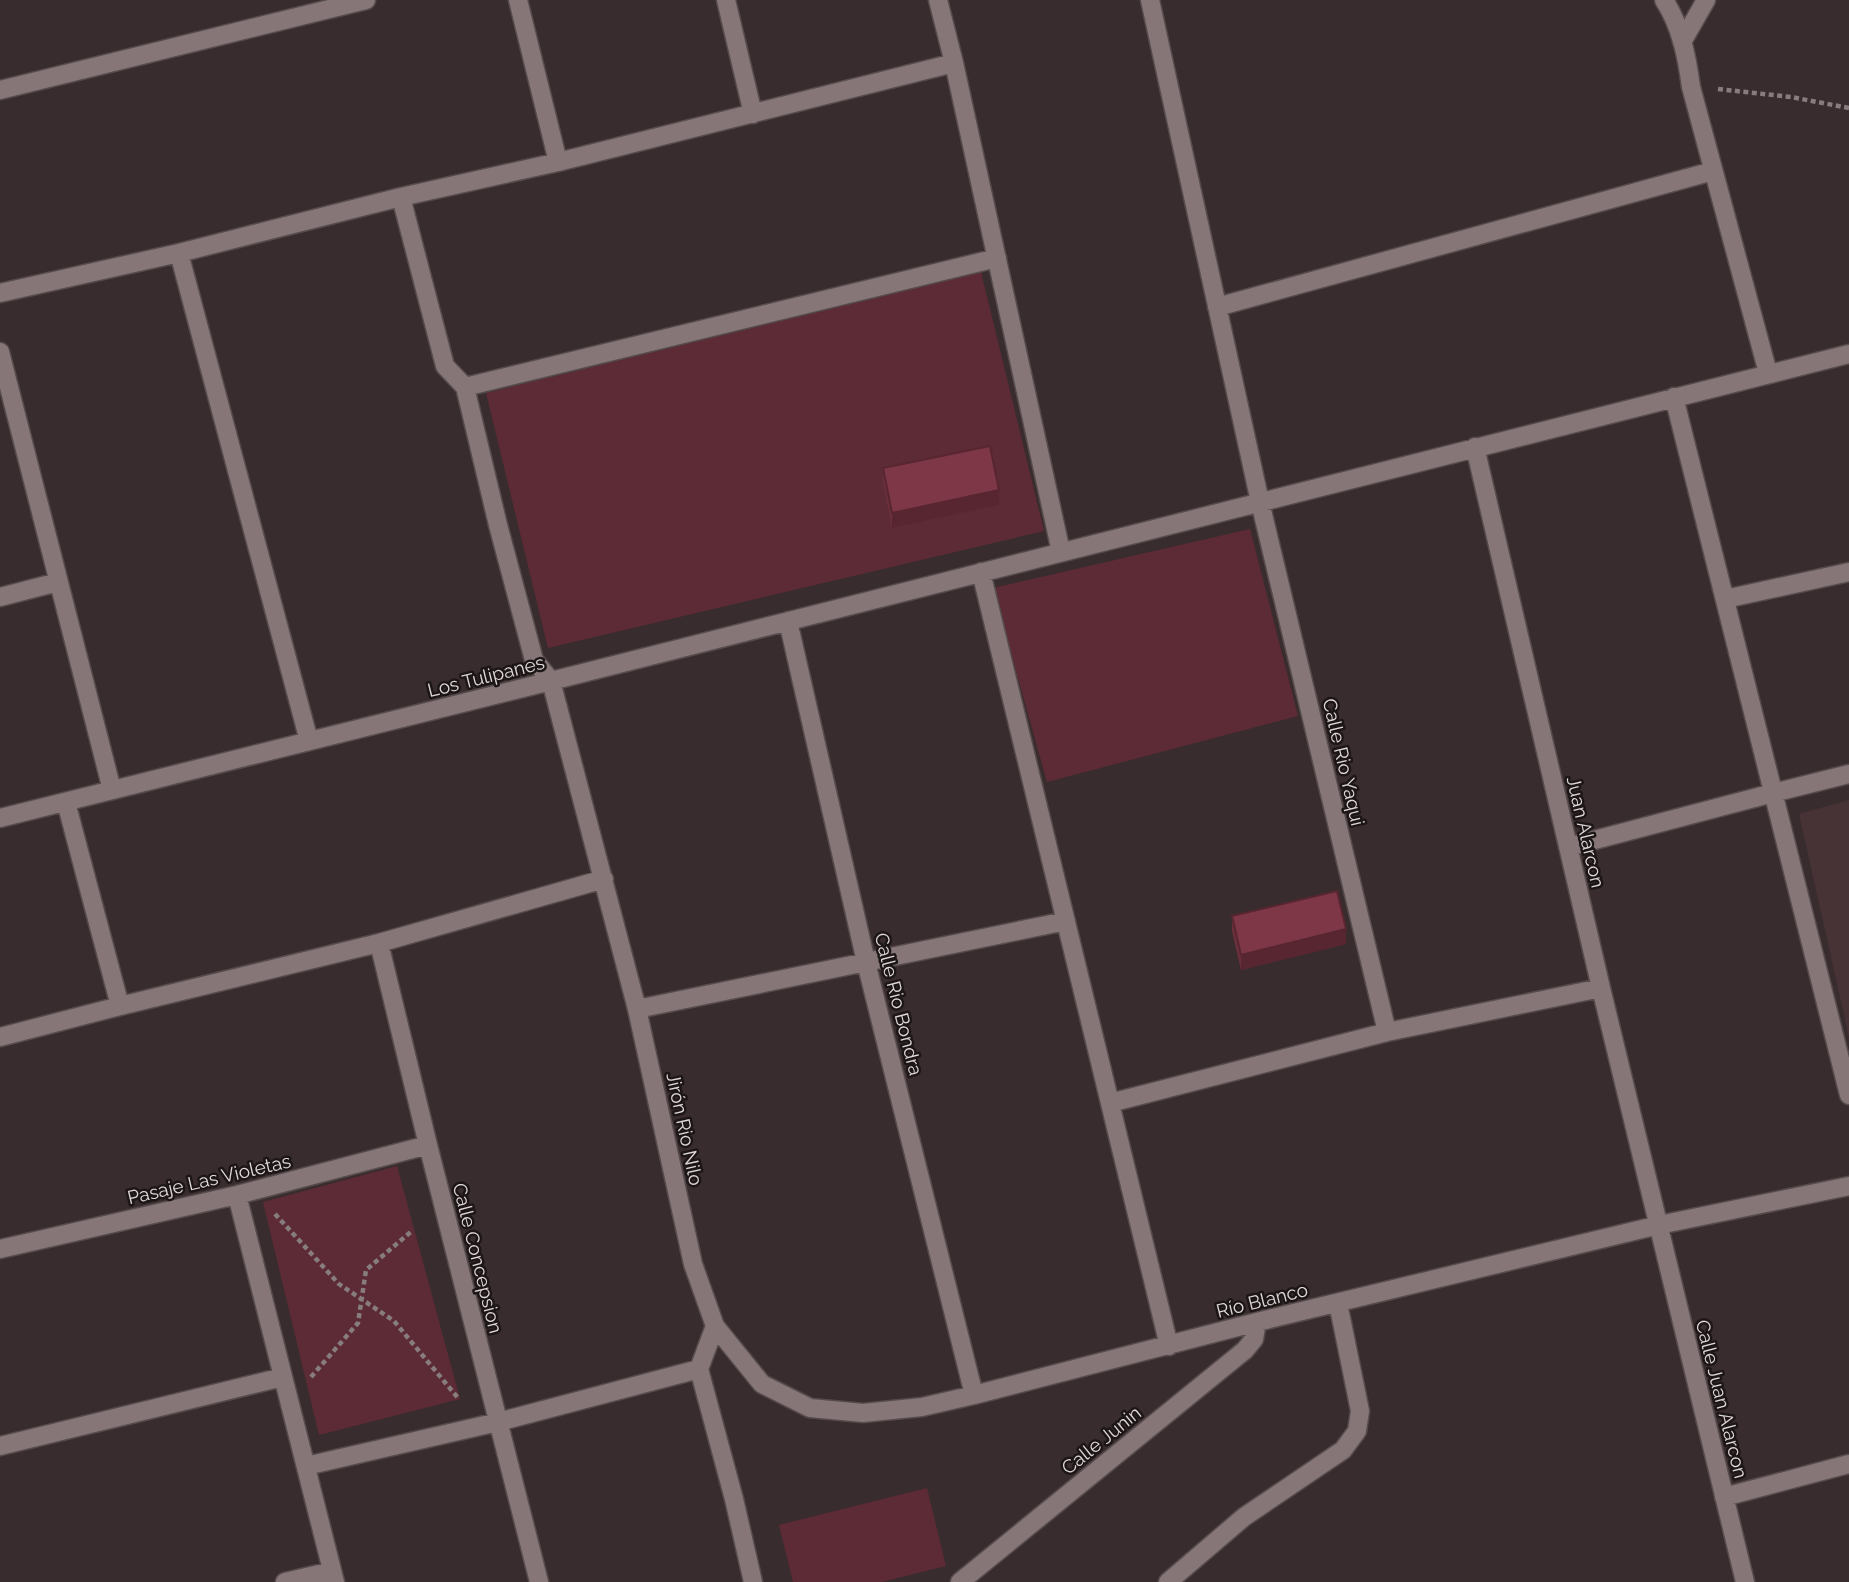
<svg xmlns="http://www.w3.org/2000/svg" width="1849" height="1582" viewBox="0 0 1849 1582" font-family="Raleway,sans-serif">
<style>
.built{fill:#473336}
.green{fill:#5d2b35}
.lines{fill:none;stroke-linecap:round;stroke-linejoin:round}
.minor-casing{stroke:#564b4c;stroke-width:21}
.path{stroke:#877c7e;stroke-width:4.5;stroke-dasharray:5 3.5;stroke-linecap:butt}
.minor{stroke:#867678;stroke-width:18}
.wall{fill:#6c2f3c}
.shaded-wall{fill:#582631}
.building{fill:#7d3746;stroke:#582631;stroke-width:2}
.labels{text-anchor:middle;dominant-baseline:central;stroke-width:5;stroke-linejoin:round;paint-order:stroke}
.street-label{font-size:19px;fill:#e0d7d8;stroke:#1c1617}
</style>
<rect width="100%" height="100%" fill="#392c2e"/>
<path class="built" d="M 1849,800 L 1849,1037 L 1799,814 Z"/>
<path class="green" d="M 981,272 L 1044,531 L 548,648 L 486,393 Z
M 1250,529 L 1298,716 L 1047,782 L 993,588 Z
M 397,1166 L 460,1399 L 319,1435 L 263,1202 Z
M 927,1488 L 946,1566 L 882,1582 L 793,1582 L 779,1525 Z"/>
<g class="lines">
<g class="minor-casing">
<path id="minor" d="M 518,0 L 558,162
M 726,0 L 753,114
M 938,0 L 954,63 L 1061,552
M 1150,0 L 1260,502 L 1387,1032
M 1664,0 C 1681,26 1687,57 1691,87 L 1768,373
M 1682,42 L 1706,0
M 0,90 L 366,0
M 401,197 L 445,366 L 465,387 L 498,525 L 534,660 L 551,681 L 637,1009 L 693,1264 L 715,1326 L 762,1384 L 810,1408 L 863,1413 L 922,1407 L 974,1395 L 1257,1322 L 1659,1225 L 1849,1186
M 179,253 L 309,741
M 0,293 L 179,253 L 401,197 L 558,162 L 954,63
M 1217,307 L 1713,171
M 0,352 L 112,790
M 465,387 L 997,258
M 1674,397 L 1849,1095
M 1475,447 L 1601,988 L 1745,1582
M 981,572 L 1169,1346
M 0,597 L 58,582
M 1725,599 L 1849,572
M 788,621 L 866,962 L 974,1395
M 66,802 L 120,1006
M 0,818 L 551,681 L 1849,354
M 1568,847 L 1773,793 L 1849,774
M 379,943 L 428,1145 L 539,1582
M 637,1009 L 1066,921
M 0,1037 L 120,1006 L 379,943 L 604,879
M 1110,1103 L 1387,1032 L 1601,988
M 237,1195 L 335,1582
M 0,1249 L 237,1195 L 428,1145
M 715,1326 L 699,1369 L 734,1499 L 753,1582
M 0,1446 L 283,1377
M 306,1466 L 498,1422 L 699,1369
M 1724,1497 L 1849,1464
M 285,1582 L 332,1571
M 960,1582 L 1245,1350 L 1254,1339 L 1257,1322
M 1168,1582 L 1244,1517 L 1343,1450 L 1357,1431 L 1360,1411 L 1338,1303"/>
</g>
<path class="path" d="M 1718,89 L 1791,97 L 1849,108
M 275,1214 L 339,1284 L 394,1321 L 458,1398
M 311,1377 L 358,1323 L 366,1270 L 413,1230"/>
<use href="#minor" class="minor"/>
</g>
<path class="wall" d="M 883,468 L 999,505 L 892,528 L 883,483 Z
M 1232,916 L 1346,944 L 1241,970 L 1232,931 Z"/>
<path class="shaded-wall" d="M 999,490 L 999,505 L 892,528 L 892,513 Z
M 1346,929 L 1346,944 L 1241,970 L 1241,955 Z"/>
<path class="building" d="M 990,446 L 999,490 L 892,513 L 883,468 Z
M 1337,891 L 1346,929 L 1241,955 L 1232,916 Z"/>
<g class="labels">
<g class="street-label">
<text transform="translate(486 676) rotate(-14)">Los Tulipanes</text>
<text transform="translate(1344 762) rotate(77)">Calle Rio Yaqui</text>
<text transform="translate(1586 832) rotate(77)">Juan Alarcon</text>
<text transform="translate(899 1004) rotate(76)">Calle Rio Bondra</text>
<text transform="translate(685 1129) rotate(78)">Jirón Rio Nilo</text>
<text transform="translate(209 1179) rotate(-13)">Pasaje Las Violetas</text>
<text transform="translate(478 1258) rotate(76)">Calle Concepsion</text>
<text transform="translate(1262 1300) rotate(-14)">Río Blanco</text>
<text transform="translate(1722 1399) rotate(76)">Calle Juan Alarcon</text>
<text transform="translate(1101 1440) rotate(-39)">Calle Junin</text>
</g>
</g>
</svg>
